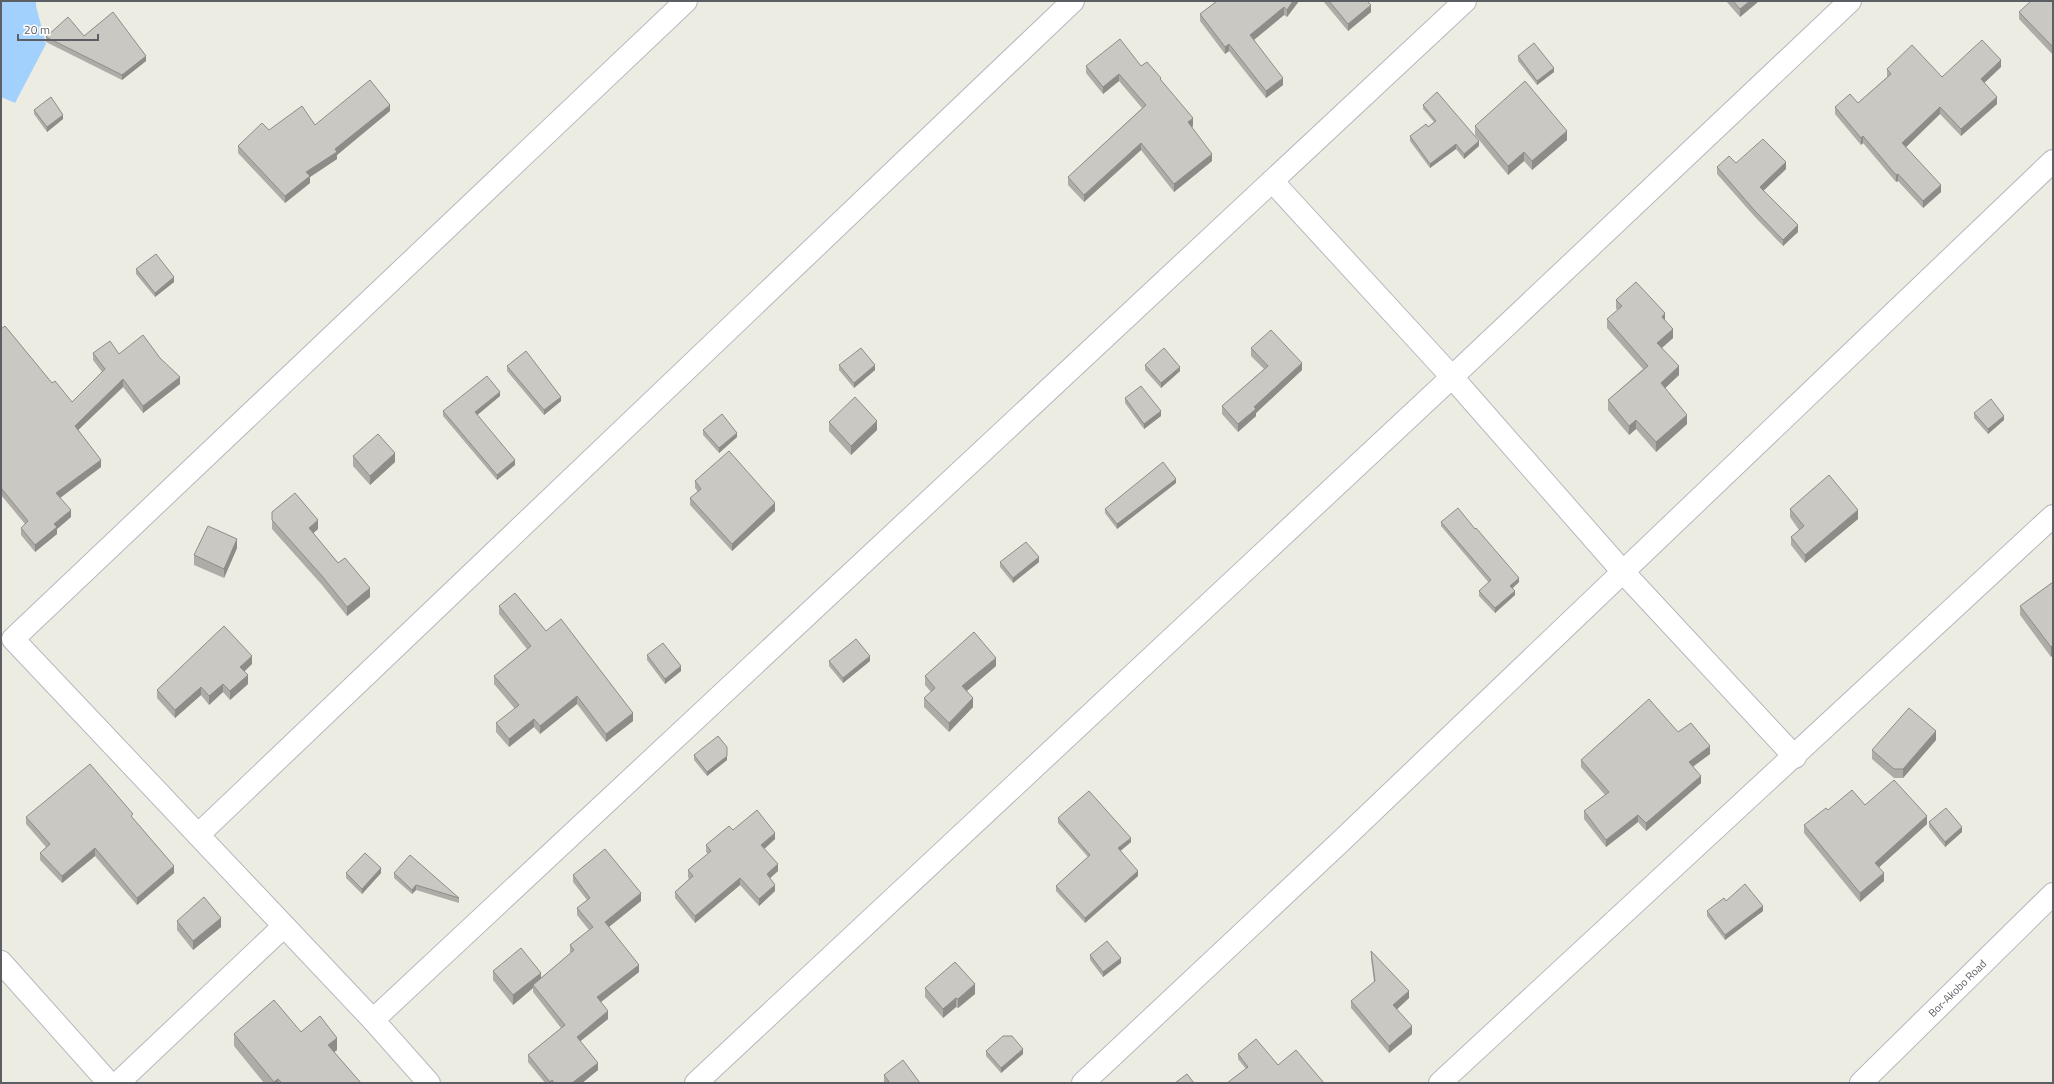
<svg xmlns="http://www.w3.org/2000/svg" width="2054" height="1084" viewBox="0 0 2054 1084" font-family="'Titillium Web',sans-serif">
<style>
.water{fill:#a3d1fd}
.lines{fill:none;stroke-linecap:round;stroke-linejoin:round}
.minor-casing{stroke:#b5b8bd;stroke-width:24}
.minor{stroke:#fff;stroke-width:22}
.wall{fill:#aeaca7}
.shaded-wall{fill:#8d8c88}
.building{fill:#cac8c2;stroke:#8d8c88}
.labels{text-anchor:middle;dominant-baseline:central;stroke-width:3;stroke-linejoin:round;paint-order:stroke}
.street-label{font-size:11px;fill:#5b5e63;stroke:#fff}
</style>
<rect width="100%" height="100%" fill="#edece3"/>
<path class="water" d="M 1,1 L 36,1 L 36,6 L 46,44 L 15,103 L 1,97 Z"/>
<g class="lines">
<g class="minor-casing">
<g id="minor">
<path d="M 686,1 L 13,639 L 373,1020 L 1465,1"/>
<path d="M 1272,181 L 1452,377 L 1624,573 L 1795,757"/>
<path d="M 198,835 L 1073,1"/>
<path d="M 1,962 L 109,1083"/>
<path d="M 373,1020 L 429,1083"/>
<path d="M 118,1083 L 284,926"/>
<path d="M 696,1083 L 1452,377 L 1850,1"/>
<path d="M 1083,1083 L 1338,844 L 2053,161"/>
<path d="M 1440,1083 L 2053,516"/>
<path id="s1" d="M 1861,1083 L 2053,894"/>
</g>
</g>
<use href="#minor" class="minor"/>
</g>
<path class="wall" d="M 1217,1 L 1299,1 L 1287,17 L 1284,15 L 1254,40 L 1283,85 L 1266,98 L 1229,51 L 1225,54 L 1200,21 L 1200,14 Z
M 1323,1 L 1367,1 L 1371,12 L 1348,31 Z
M 1726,1 L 1759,1 L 1740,17 Z
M 2053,1 L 2053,55 L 2019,19 L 2019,12 Z
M 84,36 L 146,61 L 122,80 L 46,42 L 46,37 Z
M 1518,56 L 1554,72 L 1537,85 L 1518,61 Z
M 1086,66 L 1141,66 L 1161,80 L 1193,126 L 1192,127 L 1212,161 L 1174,192 L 1141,150 L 1084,202 L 1068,185 L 1068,177 L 1142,108 L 1119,81 L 1103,94 L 1086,73 Z
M 2001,67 L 1984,83 L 1997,104 L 1961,136 L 1940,114 L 1906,147 L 1941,192 L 1923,208 L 1898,181 L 1896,182 L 1863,143 L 1861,145 L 1835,114 L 1835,107 L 1858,103 L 1887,77 L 1887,69 L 1942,77 Z
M 1423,105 L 1479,146 L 1464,159 L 1456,149 L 1430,168 L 1410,141 L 1410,136 L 1428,127 L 1434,122 L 1423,109 Z
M 34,110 L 63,119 L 47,132 L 34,114 Z
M 390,111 L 337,155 L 337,159 L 310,177 L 310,183 L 285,203 L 238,153 L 238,146 L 269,130 L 315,125 Z
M 1475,126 L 1567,140 L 1532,170 L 1524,161 L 1508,175 L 1475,135 Z
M 1736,163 L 1786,169 L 1763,191 L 1798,232 L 1783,246 L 1755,217 L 1717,174 L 1717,167 Z
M 136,269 L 174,282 L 155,297 L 136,274 Z
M 1616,300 L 1665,321 L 1673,338 L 1662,348 L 1679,375 L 1665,388 L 1687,424 L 1656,452 L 1636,429 L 1629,435 L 1608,410 L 1608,400 L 1643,369 L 1607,328 L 1607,319 L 1618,310 L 1616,309 Z
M 1,329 L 52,383 L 72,402 L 102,372 L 93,360 L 93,353 L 119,354 L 180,384 L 143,413 L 123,387 L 78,430 L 101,467 L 60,498 L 71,517 L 57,529 L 57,534 L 35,552 L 21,535 L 21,528 L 25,524 L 1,495 Z
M 1251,348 L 1302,370 L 1256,413 L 1256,416 L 1238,432 L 1222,414 L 1222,406 L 1264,369 L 1251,356 Z
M 839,365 L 875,370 L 854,388 L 839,370 Z
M 1145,365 L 1180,371 L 1161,388 L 1145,370 Z
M 507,366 L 561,401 L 544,415 L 507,371 Z
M 500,396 L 477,415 L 515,465 L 497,480 L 443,416 L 443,411 Z
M 1125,398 L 1161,416 L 1144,429 L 1125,403 Z
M 1974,413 L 2004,420 L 1988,434 L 1974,418 Z
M 829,422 L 877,430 L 851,455 L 829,431 Z
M 703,430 L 737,437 L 719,453 L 703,435 Z
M 353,456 L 395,462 L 370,485 L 353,466 Z
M 695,481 L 775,511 L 732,551 L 690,505 L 690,498 L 698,492 L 695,488 Z
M 1176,483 L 1117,529 L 1105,513 L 1105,509 Z
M 1790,509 L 1858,519 L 1805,563 L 1791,545 L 1791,537 L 1799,530 L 1790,517 Z
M 272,512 L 318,529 L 313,533 L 338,563 L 370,597 L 347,616 L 322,585 L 272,529 Z
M 1441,522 L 1519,582 L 1513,588 L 1515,595 L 1495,613 L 1479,596 L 1479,591 L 1489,583 L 1441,526 Z
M 237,548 L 224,578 L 194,565 L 194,555 Z
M 1000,562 L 1039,562 L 1013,583 L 1000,567 Z
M 2053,582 L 2051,657 L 2020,615 L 2020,606 Z
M 499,606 L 546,631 L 633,721 L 606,742 L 577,704 L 540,734 L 534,727 L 509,747 L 496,732 L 496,723 L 515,709 L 494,684 L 494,676 L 527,649 L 499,614 Z
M 647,655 L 681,671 L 665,684 L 647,660 Z
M 829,661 L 870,661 L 843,683 L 829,666 Z
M 252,664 L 244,672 L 248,684 L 230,700 L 223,692 L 209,705 L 201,695 L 175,718 L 157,698 L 157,690 Z
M 996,666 L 967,691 L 973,707 L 949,732 L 924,707 L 924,698 L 931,692 L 925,685 L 925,676 Z
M 1678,732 L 1710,754 L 1693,767 L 1701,783 L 1646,831 L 1638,822 L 1606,847 L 1584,819 L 1584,811 L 1605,795 L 1581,767 L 1581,760 Z
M 1936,740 L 1903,778 L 1894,778 L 1872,759 L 1872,750 Z
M 694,755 L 727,760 L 707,776 L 694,760 Z
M 1865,805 L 1927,824 L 1879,867 L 1884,881 L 1860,902 L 1804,833 L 1804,825 L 1828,810 Z
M 26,817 L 133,818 L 174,873 L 137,905 L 95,856 L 62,883 L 40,860 L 40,853 L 46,847 L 26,824 Z
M 1058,818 L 1131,842 L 1120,851 L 1138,876 L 1085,923 L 1056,891 L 1056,886 L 1088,857 L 1058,823 Z
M 1929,822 L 1962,832 L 1945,847 L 1929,827 Z
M 733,830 L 775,839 L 764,849 L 778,871 L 770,878 L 775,891 L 759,906 L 740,885 L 695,923 L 675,898 L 675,892 L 689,879 L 688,877 L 688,870 L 708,854 L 706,852 L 706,845 Z
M 346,873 L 381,873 L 362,894 L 346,878 Z
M 394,873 L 459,898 L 459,903 L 416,890 L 412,894 L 394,878 Z
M 573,875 L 641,901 L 609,927 L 639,972 L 601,1002 L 608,1019 L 580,1041 L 598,1070 L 582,1083 L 545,1083 L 528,1062 L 528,1055 L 561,1028 L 533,992 L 533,988 L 513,1005 L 493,980 L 493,971 L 541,978 L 571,953 L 570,952 L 570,945 L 589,930 L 577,915 L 577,908 L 587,900 L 573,882 Z
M 1726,901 L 1763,911 L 1725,940 L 1707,916 L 1707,911 Z
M 177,921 L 221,927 L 193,950 L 177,930 Z
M 1371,951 L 1409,998 L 1397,1009 L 1412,1034 L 1389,1053 L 1351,1008 L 1351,1001 L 1374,982 L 1371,958 Z
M 1090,955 L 1121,963 L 1103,977 L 1090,960 Z
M 925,988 L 975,994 L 958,1008 L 956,1007 L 943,1018 L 925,997 Z
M 301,1032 L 337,1050 L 334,1052 L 361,1083 L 264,1083 L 234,1046 L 234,1034 Z
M 986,1051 L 1023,1054 L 1001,1073 L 986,1056 Z
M 1238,1054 L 1278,1065 L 1246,1069 L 1238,1059 Z
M 884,1075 L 920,1083 L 884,1083 Z"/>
<path class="shaded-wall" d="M 1293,1 L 1299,1 L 1287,17 L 1287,10 Z
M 1750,1 L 1759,1 L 1740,17 L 1740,9 Z
M 1371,5 L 1371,12 L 1348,31 L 1348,24 Z
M 1284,7 L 1284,15 L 1250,43 L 1250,35 Z
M 1229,44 L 1229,51 L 1225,54 L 1225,47 Z
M 146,56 L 146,61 L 122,80 L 122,75 Z
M 2001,60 L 2001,67 L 1981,86 L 1981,79 Z
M 1554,68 L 1554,72 L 1537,85 L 1537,81 Z
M 1119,74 L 1119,81 L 1103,94 L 1103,87 Z
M 1283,78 L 1283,85 L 1266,98 L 1266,91 Z
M 1997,97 L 1997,104 L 1961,136 L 1961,129 Z
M 390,105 L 390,111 L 337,155 L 337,159 L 310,177 L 310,183 L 285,203 L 285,196 L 306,172 Z
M 1940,107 L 1940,114 L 1902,151 L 1902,143 Z
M 63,115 L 63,119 L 47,132 L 47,127 Z
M 1193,118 L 1193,126 L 1188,130 L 1188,122 Z
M 1567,131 L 1567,140 L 1532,170 L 1532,161 Z
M 1863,136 L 1863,143 L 1861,145 L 1861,138 Z
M 1479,141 L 1479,146 L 1464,159 L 1464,154 Z
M 1141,143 L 1141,150 L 1084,202 L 1084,195 Z
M 1456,144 L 1456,149 L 1430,168 L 1430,164 Z
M 1524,152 L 1524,161 L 1508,175 L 1508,166 Z
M 1212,154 L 1212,161 L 1174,192 L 1174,184 Z
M 1786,162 L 1786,169 L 1760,194 L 1760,187 Z
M 1898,174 L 1898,181 L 1896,182 L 1896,175 Z
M 1941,185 L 1941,192 L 1923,208 L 1923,201 Z
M 1798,225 L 1798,232 L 1783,246 L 1783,240 Z
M 174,277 L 174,282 L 155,297 L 155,293 Z
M 1665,313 L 1665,322 L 1662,317 Z
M 1673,329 L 1673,338 L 1657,352 L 1657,343 Z
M 1302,363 L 1302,370 L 1256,413 L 1256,416 L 1238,432 L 1238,424 L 1254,407 Z
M 875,365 L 875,370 L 854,388 L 854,383 Z
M 1679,366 L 1679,375 L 1661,392 L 1661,383 Z
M 1180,367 L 1180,371 L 1161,388 L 1161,383 Z
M 180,377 L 180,384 L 143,413 L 143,406 Z
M 123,379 L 123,387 L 75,433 L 75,426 Z
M 500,392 L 500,396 L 475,417 L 475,412 Z
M 561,397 L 561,401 L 544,415 L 544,410 Z
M 1161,411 L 1161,416 L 1144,429 L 1144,424 Z
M 1687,415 L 1687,424 L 1656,452 L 1656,442 Z
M 2004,416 L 2004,420 L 1988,434 L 1988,429 Z
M 1636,420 L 1636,429 L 1629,435 L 1629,426 Z
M 877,421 L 877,430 L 851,455 L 851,446 Z
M 737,433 L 737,437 L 719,453 L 719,448 Z
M 395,453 L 395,462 L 370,485 L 370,476 Z
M 101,460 L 101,467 L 56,501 L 56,493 Z
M 515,460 L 515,465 L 497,480 L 497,475 Z
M 1176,479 L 1176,483 L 1117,529 L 1117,524 Z
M 775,503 L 775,511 L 732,551 L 732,544 Z
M 71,510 L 71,517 L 57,529 L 57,534 L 35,552 L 35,545 L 54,524 Z
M 1858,510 L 1858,519 L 1805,563 L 1805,555 Z
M 318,520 L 318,529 L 309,537 L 309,528 Z
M 237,539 L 237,548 L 224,578 L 224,569 Z
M 1039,557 L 1039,562 L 1013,583 L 1013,578 Z
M 1519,578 L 1519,582 L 1510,590 L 1510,586 Z
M 370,588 L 370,597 L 347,616 L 347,607 Z
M 1515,591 L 1515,595 L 1495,613 L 1495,608 Z
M 2053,645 L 2053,655 L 2051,657 L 2051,647 Z
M 252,656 L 252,664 L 240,675 L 240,667 Z
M 870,656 L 870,661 L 843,683 L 843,678 Z
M 996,658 L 996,666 L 962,695 L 962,686 Z
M 681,666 L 681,671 L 665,684 L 665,679 Z
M 248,675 L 248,684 L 230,700 L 230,691 Z
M 223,684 L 223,692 L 209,705 L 209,696 Z
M 201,687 L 201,695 L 175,718 L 175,710 Z
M 577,696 L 577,704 L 540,734 L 540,726 Z
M 973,698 L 973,707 L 949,732 L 949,723 Z
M 633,713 L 633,721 L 606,742 L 606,734 Z
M 534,719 L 534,727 L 509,747 L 509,739 Z
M 1936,731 L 1936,740 L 1903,778 L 1903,769 Z
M 1710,746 L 1710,754 L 1689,769 L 1689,762 Z
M 727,756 L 727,760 L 707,776 L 707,772 Z
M 1701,776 L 1701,783 L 1646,831 L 1646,823 Z
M 1638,815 L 1638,822 L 1606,847 L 1606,840 Z
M 1927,816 L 1927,824 L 1875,871 L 1875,863 Z
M 1962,827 L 1962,832 L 1945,847 L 1945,842 Z
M 775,833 L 775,839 L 761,852 L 761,845 Z
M 1131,838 L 1131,842 L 1118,853 L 1118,848 Z
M 95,848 L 95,856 L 62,883 L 62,876 Z
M 778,864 L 778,871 L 767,881 L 767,874 Z
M 174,866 L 174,873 L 137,905 L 137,898 Z
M 381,868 L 381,873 L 362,894 L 362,889 Z
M 1138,871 L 1138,876 L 1085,923 L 1085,918 Z
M 1884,873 L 1884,881 L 1860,902 L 1860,893 Z
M 740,878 L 740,885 L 695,923 L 695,916 Z
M 416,885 L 416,890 L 412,894 L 412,890 Z
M 775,885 L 775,891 L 759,906 L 759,899 Z
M 641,893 L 641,901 L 605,930 L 605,922 Z
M 1763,906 L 1763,911 L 1725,940 L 1725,935 Z
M 221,918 L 221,927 L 193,950 L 193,941 Z
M 1121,958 L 1121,963 L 1103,977 L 1103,972 Z
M 639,965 L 639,972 L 597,1005 L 597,997 Z
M 541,973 L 541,982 L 533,985 L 533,988 L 513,1005 L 513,995 Z
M 975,984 L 975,994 L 958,1008 L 958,999 Z
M 1409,991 L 1409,998 L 1393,1013 L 1393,1005 Z
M 956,998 L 956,1007 L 943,1018 L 943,1009 Z
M 608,1011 L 608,1019 L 577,1044 L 577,1037 Z
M 1412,1026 L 1412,1034 L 1389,1053 L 1389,1046 Z
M 337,1038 L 337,1050 L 328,1057 L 328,1045 Z
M 1023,1049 L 1023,1054 L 1001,1073 L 1001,1068 Z
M 598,1063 L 598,1070 L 582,1083 L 572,1083 Z
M 278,1079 L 278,1083 L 274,1083 L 274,1082 Z"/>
<path class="building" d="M 1217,1 L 1293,1 L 1287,10 L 1284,7 L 1250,35 L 1283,78 L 1266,91 L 1229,44 L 1225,47 L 1200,14 Z
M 1329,1 L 1367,1 L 1371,5 L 1348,24 Z
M 1733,1 L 1750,1 L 1740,9 Z
M 2031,1 L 2053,1 L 2053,47 L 2019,12 Z
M 113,12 L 146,56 L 122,75 L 46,37 L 68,17 L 84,36 Z
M 1120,39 L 1141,66 L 1147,62 L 1161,78 L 1160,79 L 1193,118 L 1188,122 L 1212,154 L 1174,184 L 1141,143 L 1084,195 L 1068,177 L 1146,105 L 1119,74 L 1103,87 L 1086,66 Z
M 1982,40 L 2001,60 L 1981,79 L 1997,97 L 1961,129 L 1940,107 L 1902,143 L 1941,185 L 1923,201 L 1898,174 L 1896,175 L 1863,136 L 1861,138 L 1835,107 L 1850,94 L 1858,103 L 1891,74 L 1887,69 L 1912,45 L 1942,77 Z
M 1534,43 L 1554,68 L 1537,81 L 1518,56 Z
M 370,80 L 390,105 L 335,149 L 337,152 L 306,172 L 310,176 L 285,196 L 238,146 L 262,123 L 269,130 L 302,106 L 315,125 Z
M 1525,81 L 1567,131 L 1532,161 L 1524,152 L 1508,166 L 1475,126 Z
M 1437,92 L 1479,141 L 1464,154 L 1456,144 L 1430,164 L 1410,136 L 1426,124 L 1428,127 L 1436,121 L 1423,105 Z
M 51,97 L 63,115 L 47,127 L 34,110 Z
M 1763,139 L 1786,162 L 1760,187 L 1798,225 L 1783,240 L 1755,211 L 1717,167 L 1729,156 L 1736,163 Z
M 156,254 L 174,277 L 155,293 L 136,269 Z
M 1636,282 L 1665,313 L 1662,317 L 1673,329 L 1657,343 L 1679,366 L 1661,383 L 1687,415 L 1656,442 L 1636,420 L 1629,426 L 1608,400 L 1648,366 L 1607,319 L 1622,306 L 1616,300 Z
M 5,326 L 52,383 L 55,381 L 72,402 L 105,369 L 93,353 L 110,341 L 119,354 L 143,335 L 160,358 L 180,377 L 143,406 L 123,379 L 75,426 L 101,460 L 56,493 L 71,510 L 54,524 L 57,527 L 35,545 L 21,528 L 28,521 L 1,488 L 1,329 Z
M 1271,330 L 1302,363 L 1254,407 L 1256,409 L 1238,424 L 1222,406 L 1268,366 L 1251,348 Z
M 861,348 L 875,365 L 854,383 L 839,365 Z
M 1164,348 L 1180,367 L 1161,383 L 1145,365 Z
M 526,351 L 561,397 L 544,410 L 507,366 Z
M 487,376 L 500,392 L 475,412 L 515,460 L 497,475 L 443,411 Z
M 1141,386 L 1161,411 L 1144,424 L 1125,398 Z
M 855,397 L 877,421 L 851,446 L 829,422 Z
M 1991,399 L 2004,416 L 1988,429 L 1974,413 Z
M 722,414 L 737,433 L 719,448 L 703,430 Z
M 378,434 L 395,453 L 370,476 L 353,456 Z
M 729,451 L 775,503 L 732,544 L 690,498 L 701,489 L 695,481 Z
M 1163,462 L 1176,479 L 1117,524 L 1105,509 Z
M 1829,475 L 1858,510 L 1805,555 L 1791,537 L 1804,526 L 1790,509 Z
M 295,493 L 318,520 L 309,528 L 338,563 L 345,558 L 370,588 L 347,607 L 322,576 L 272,520 L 272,512 Z
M 1458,508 L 1475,529 L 1476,528 L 1519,578 L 1510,586 L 1515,591 L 1495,608 L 1479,591 L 1491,580 L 1441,522 Z
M 208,526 L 237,539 L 224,569 L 194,555 Z
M 1026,542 L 1039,557 L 1013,578 L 1000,562 Z
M 2053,582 L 2053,645 L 2051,647 L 2020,606 Z
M 515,593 L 546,631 L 561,619 L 633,713 L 606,734 L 577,696 L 540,726 L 534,719 L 509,739 L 496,723 L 519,705 L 494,676 L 531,646 L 499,606 Z
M 224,626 L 252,656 L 240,667 L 248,675 L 230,691 L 223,684 L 209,696 L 201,687 L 175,710 L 157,690 Z
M 974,632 L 996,658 L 962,686 L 973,698 L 949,723 L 924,698 L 935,688 L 925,676 Z
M 856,639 L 870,656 L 843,678 L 829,661 Z
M 663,643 L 681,666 L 665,679 L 647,655 Z
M 1649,699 L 1678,732 L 1691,723 L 1710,746 L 1689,762 L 1701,776 L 1646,823 L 1638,815 L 1606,840 L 1584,811 L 1609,792 L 1581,760 Z
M 1909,708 L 1936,731 L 1903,769 L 1894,769 L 1872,750 Z
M 718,736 L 727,747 L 727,756 L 707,772 L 694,755 Z
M 90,764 L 133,814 L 131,816 L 174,866 L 137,898 L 95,848 L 62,876 L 40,853 L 50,844 L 26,817 Z
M 1894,780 L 1927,816 L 1875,863 L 1884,873 L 1860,893 L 1804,825 L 1826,808 L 1828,810 L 1852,790 L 1865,805 Z
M 1089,791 L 1131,838 L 1118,848 L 1138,871 L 1085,918 L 1056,886 L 1090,855 L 1058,818 Z
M 1946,808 L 1962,827 L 1945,842 L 1929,822 Z
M 757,810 L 775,833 L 761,845 L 778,864 L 767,874 L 775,885 L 759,899 L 740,878 L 695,916 L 675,892 L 693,876 L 688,870 L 711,851 L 706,845 L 729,826 L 733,830 Z
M 605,849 L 641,893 L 605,922 L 639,965 L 597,997 L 608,1011 L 577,1037 L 598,1063 L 572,1083 L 554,1083 L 552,1080 L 550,1082 L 528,1055 L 565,1025 L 533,985 L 574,950 L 570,945 L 593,927 L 577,908 L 590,898 L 573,875 Z
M 365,853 L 381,868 L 362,889 L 346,873 Z
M 410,855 L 459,898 L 416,885 L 412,890 L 394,873 Z
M 1745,884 L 1763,906 L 1725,935 L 1707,911 L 1724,898 L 1726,901 Z
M 204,897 L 221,918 L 193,941 L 177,921 Z
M 1107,941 L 1121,958 L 1103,972 L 1090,955 Z
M 521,948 L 541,973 L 513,995 L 493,971 Z
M 1371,951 L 1409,991 L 1393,1005 L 1412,1026 L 1389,1046 L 1351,1001 L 1375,981 Z
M 955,962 L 975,984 L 958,999 L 956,998 L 943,1009 L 925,988 Z
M 274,1000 L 301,1032 L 320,1016 L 337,1038 L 328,1045 L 361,1083 L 282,1083 L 278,1079 L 274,1082 L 234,1034 Z
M 1003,1036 L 1012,1036 L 1023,1049 L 1001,1068 L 986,1051 Z
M 1256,1039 L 1278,1065 L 1296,1050 L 1324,1083 L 1227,1083 L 1248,1067 L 1238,1054 Z
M 903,1060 L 920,1083 L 890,1083 L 884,1075 Z
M 1187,1074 L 1194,1083 L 1175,1083 Z"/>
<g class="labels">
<g class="street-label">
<text stroke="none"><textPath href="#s1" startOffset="135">Bor-Akobo Road</textPath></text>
</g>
</g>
<rect width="2054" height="1084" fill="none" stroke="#5b5e63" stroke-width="4"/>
<path d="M18 34v6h80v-6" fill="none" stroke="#5b5e63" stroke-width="2"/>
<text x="24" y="34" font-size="12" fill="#5b5e63" stroke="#ffffff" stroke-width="3" paint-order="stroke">20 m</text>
</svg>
